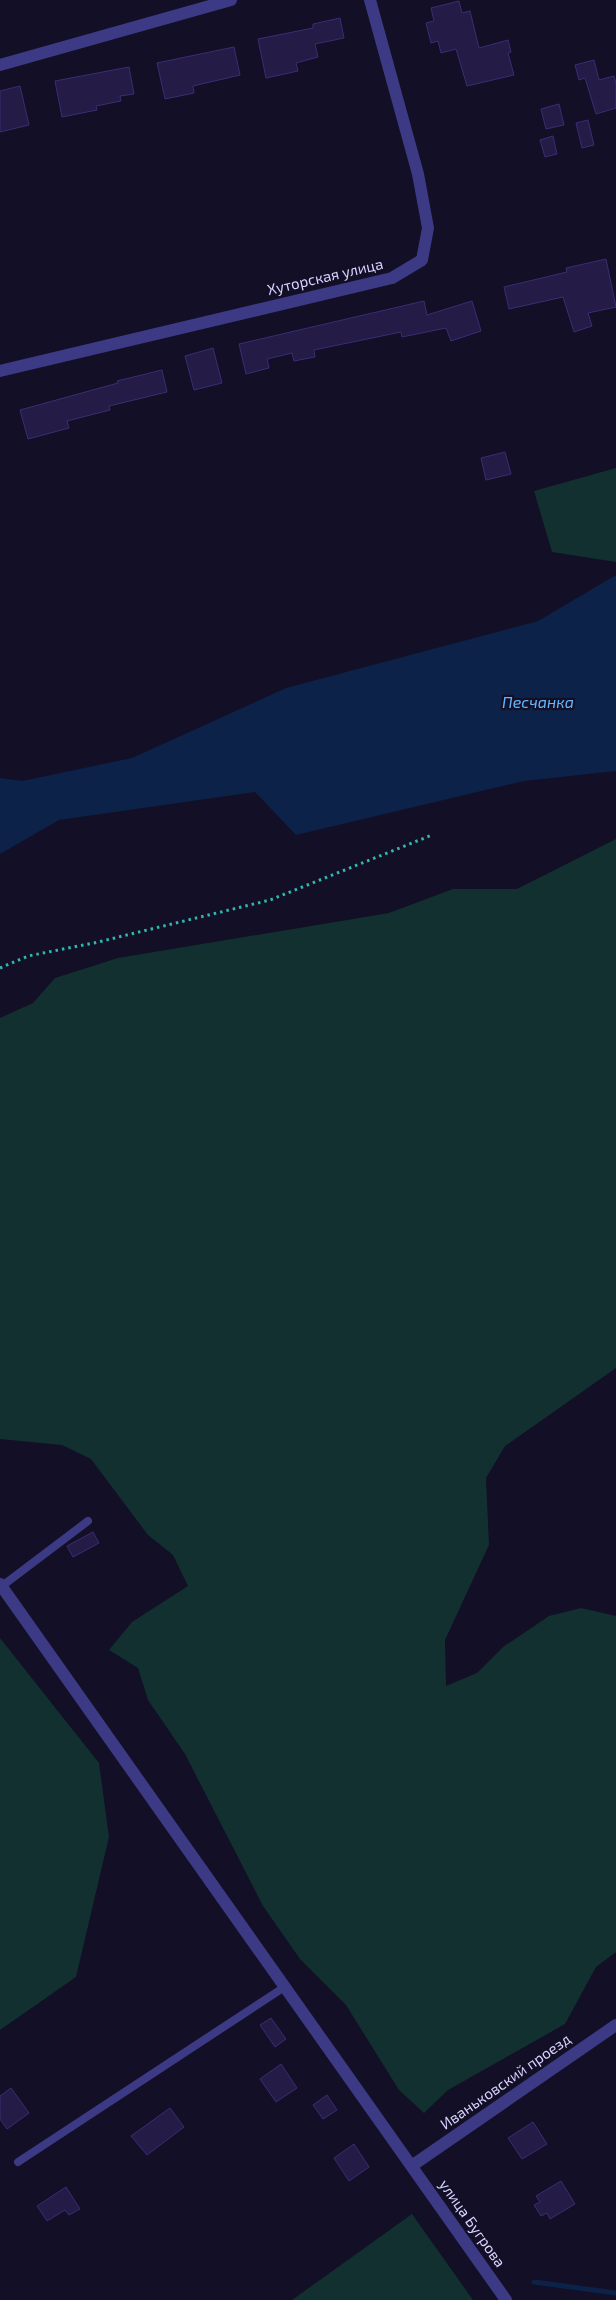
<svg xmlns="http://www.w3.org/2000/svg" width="616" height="2300" viewBox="0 0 616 2300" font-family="'Exo 2',sans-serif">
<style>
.green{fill:#12302f}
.water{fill:#0c2248}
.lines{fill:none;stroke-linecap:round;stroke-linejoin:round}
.stream{stroke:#0c2248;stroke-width:5}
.building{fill:#241b47;stroke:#3b2d73}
.path{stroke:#2fb8b0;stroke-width:3;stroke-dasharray:2.5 4;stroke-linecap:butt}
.service{stroke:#3d3a85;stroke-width:8}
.minor{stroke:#3d3a85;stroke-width:12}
.labels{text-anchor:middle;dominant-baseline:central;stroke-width:4.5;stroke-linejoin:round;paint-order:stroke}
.street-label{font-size:15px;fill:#d9d4ff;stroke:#130f26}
.water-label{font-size:16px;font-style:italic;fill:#62b6ff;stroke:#130f26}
</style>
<rect width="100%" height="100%" fill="#130f26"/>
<path class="green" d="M 616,468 L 616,562 L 552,552 L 534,491 Z
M 616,839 L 616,1368 L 505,1446 L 486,1478 L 489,1545 L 445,1640 L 446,1686 L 477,1673 L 503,1647 L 549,1616 L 581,1608 L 616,1616 L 616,1952 L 596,1967 L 565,2024 L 448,2090 L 424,2113 L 399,2090 L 346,2005 L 300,1959 L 263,1906 L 185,1754 L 148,1700 L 138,1668 L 109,1650 L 132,1622 L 188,1586 L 173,1555 L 148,1535 L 91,1459 L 62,1445 L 0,1439 L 0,1018 L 33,1003 L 55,978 L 118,958 L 389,913 L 453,889 L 517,889 Z
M 0,1638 L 99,1763 L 109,1837 L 76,1977 L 0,2030 Z
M 412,2214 L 473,2300 L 292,2300 Z"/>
<path class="water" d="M 616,575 L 616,771 L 524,781 L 296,835 L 255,792 L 59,820 L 0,854 L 0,778 L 22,781 L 132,758 L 286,688 L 538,621 Z"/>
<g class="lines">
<path class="stream" d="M 534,2282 L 616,2293"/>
</g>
<path class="building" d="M 459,1 L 462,13 L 470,11 L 479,48 L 508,40 L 511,52 L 508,53 L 514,75 L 467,86 L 456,49 L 441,53 L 438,41 L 431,43 L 426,23 L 434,21 L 431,8 Z
M 340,18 L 344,38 L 315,44 L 318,57 L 296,63 L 298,71 L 266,78 L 258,39 L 313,28 L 313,24 Z
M 234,47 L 240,75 L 193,86 L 194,93 L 165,99 L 157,63 Z
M 594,60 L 599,80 L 614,76 L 616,83 L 616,108 L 596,114 L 585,78 L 579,80 L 575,65 Z
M 129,67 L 134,94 L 120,96 L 121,101 L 96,106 L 97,110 L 62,117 L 55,81 Z
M 20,86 L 29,125 L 0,132 L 0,91 Z
M 559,104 L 564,125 L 546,129 L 541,109 Z
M 588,120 L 594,145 L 582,148 L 576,123 Z
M 553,136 L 557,154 L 545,157 L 540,140 Z
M 606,259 L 616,307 L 588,313 L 592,326 L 574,332 L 563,297 L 509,309 L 504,287 L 567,272 L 566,268 Z
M 424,301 L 427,315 L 472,301 L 481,331 L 451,341 L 446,328 L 402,337 L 401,332 L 314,350 L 315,357 L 294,361 L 292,353 L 267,359 L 269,368 L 246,374 L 239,344 Z
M 213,348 L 222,383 L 194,390 L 185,356 Z
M 162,370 L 167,392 L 109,406 L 110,410 L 67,421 L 69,428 L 28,439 L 20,410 L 118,383 L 117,381 Z
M 505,452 L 511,474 L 486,480 L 481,458 Z
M 93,1532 L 99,1543 L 73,1557 L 67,1546 Z
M 271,2018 L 286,2039 L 275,2047 L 260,2025 Z
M 281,2064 L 297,2088 L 276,2102 L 260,2079 Z
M 11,2088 L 29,2113 L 7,2129 L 0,2119 L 0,2096 Z
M 327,2095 L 337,2110 L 323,2119 L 313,2105 Z
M 170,2108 L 184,2127 L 147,2155 L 131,2136 Z
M 533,2122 L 547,2144 L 522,2159 L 508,2138 Z
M 354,2144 L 369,2167 L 349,2181 L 334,2158 Z
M 561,2181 L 575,2204 L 550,2219 L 547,2213 L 541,2216 L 534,2205 L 540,2202 L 536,2196 Z
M 66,2187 L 80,2209 L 69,2215 L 65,2210 L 47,2221 L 37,2206 Z"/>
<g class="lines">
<path class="path" d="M 0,968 L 28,956 L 94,943 L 270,900 L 432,835"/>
<path class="service" d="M 2,1586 L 88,1521
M 18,2162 L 286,1986"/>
<path class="minor" d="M 0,65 L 231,0
M 0,371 L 392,278 L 422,260 L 428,228 L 418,174 L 370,0
M 0,1584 L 506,2300
M 413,2165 L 616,2025"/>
</g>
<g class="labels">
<g class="street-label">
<text transform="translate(325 276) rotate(-13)">Хуторская улица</text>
<text transform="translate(505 2081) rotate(-35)">Иваньковский проезд</text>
<text transform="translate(473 2223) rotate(55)">улица Бугрова</text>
</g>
<g class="water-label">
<text x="538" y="701">Песчанка</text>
</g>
</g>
</svg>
